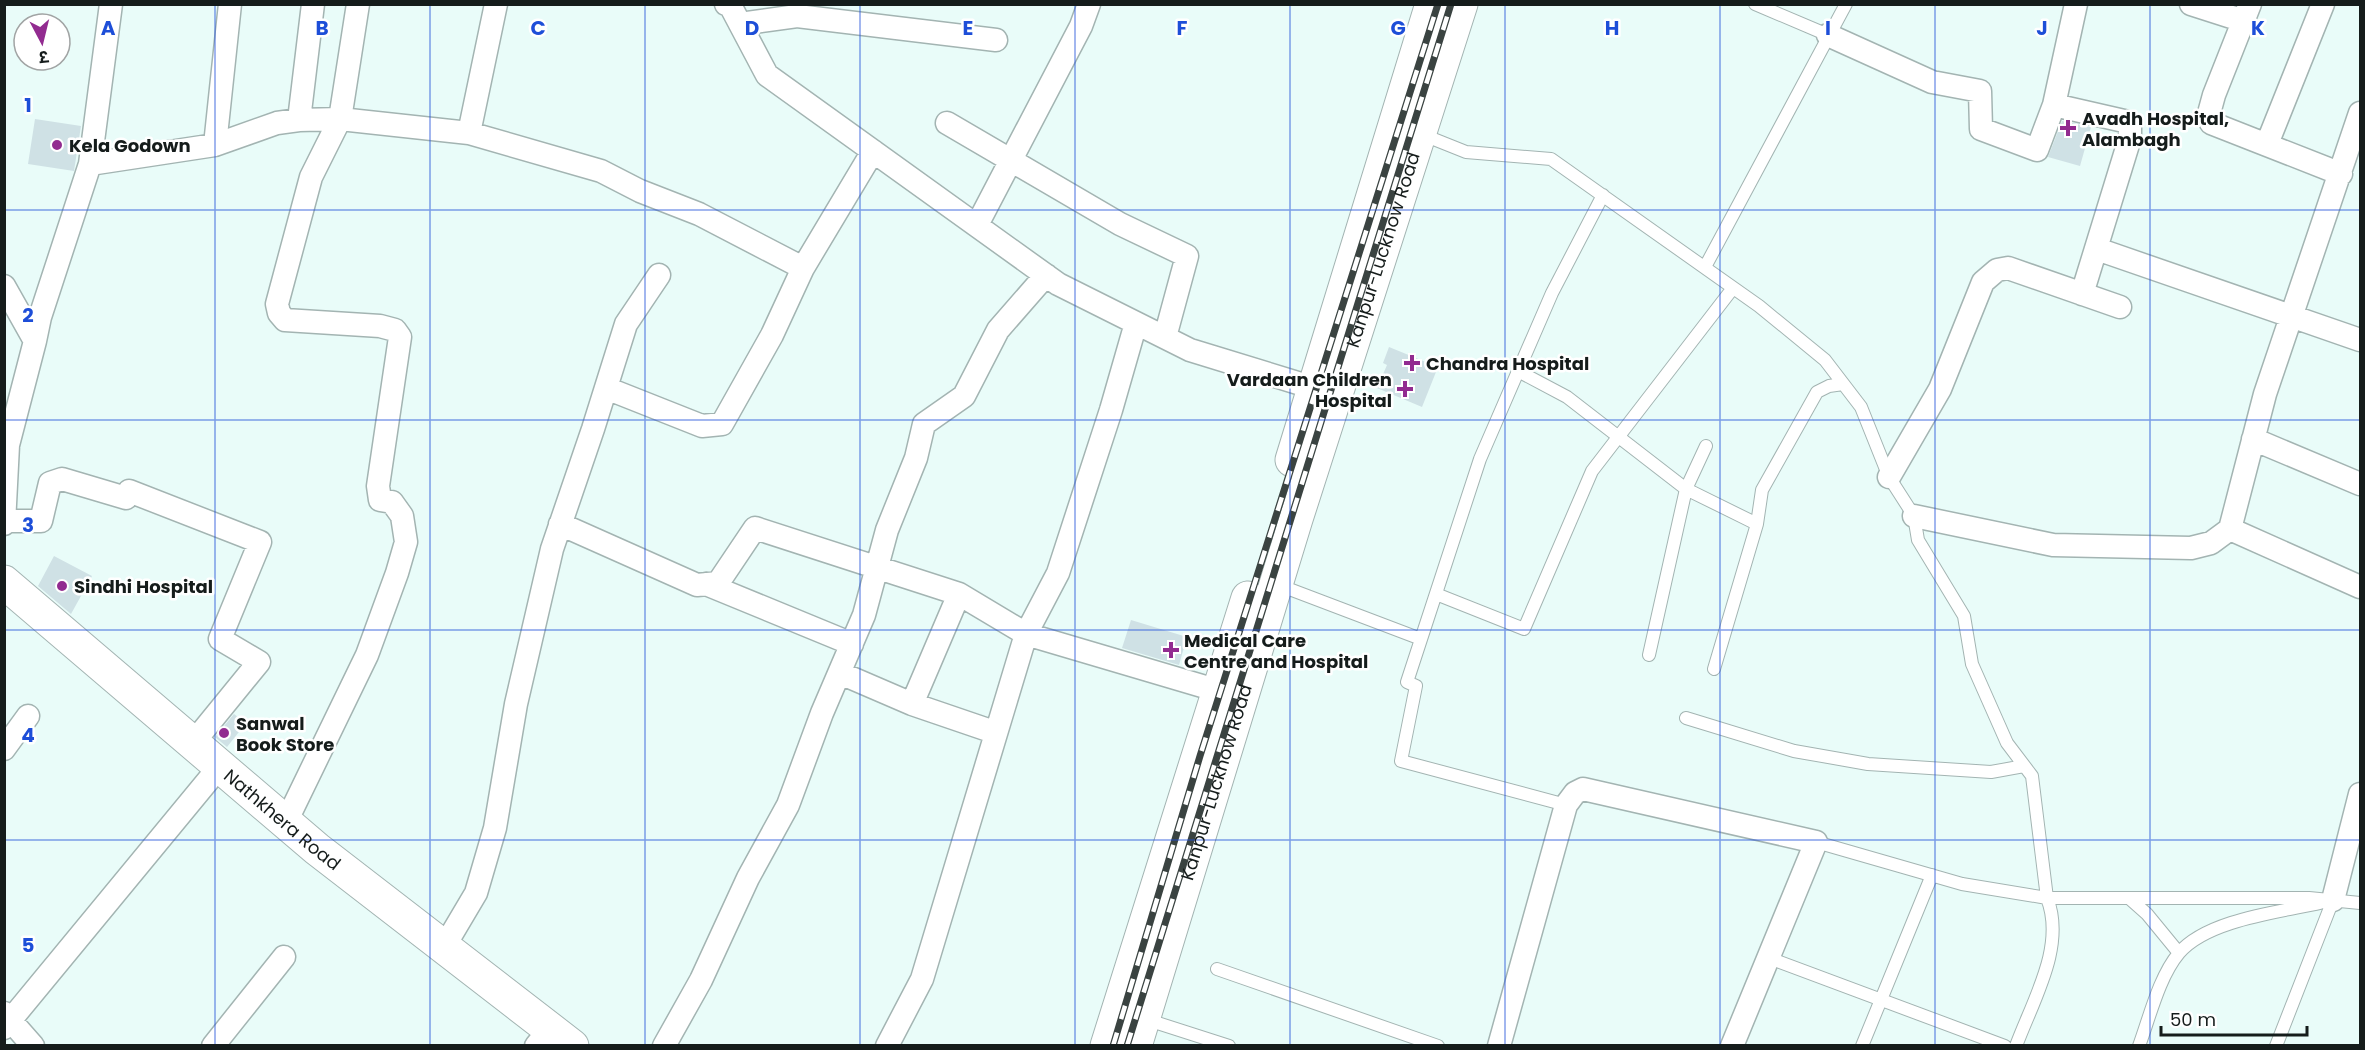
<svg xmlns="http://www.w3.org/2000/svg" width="2365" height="1050" viewBox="0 0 2365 1050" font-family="Poppins,'Noto Sans Devanagari',sans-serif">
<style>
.building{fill:#cfe1e5}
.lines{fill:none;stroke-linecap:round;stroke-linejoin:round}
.lane-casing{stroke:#a3b4b2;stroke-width:14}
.street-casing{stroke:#a3b4b2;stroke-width:25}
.secondary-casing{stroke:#a3b4b2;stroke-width:35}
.primary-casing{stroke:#a3b4b2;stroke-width:35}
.lane{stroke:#fff;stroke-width:12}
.street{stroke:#fff;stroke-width:22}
.secondary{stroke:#fff;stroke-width:33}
.primary{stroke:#fff;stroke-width:33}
.rail-casing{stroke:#3a4341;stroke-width:7}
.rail{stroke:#fff;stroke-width:4.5;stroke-dasharray:14;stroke-linecap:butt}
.grid{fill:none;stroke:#1d4ed8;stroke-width:1.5;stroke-opacity:0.55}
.poi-dot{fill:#922b90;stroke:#fff;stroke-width:2}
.labels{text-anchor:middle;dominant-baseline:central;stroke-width:5;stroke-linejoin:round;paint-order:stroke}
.poi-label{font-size:18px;font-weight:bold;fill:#151c1b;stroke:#fff;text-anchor:start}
.street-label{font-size:18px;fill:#151c1b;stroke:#fff}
.grid-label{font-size:20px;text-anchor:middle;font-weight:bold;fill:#1d4ed8;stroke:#fff;stroke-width:5;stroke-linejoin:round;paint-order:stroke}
</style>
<rect width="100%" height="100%" fill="#e9fcf9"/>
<path class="building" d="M 35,119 L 81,126 L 74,171 L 28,164 Z
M 2062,121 L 2091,127 L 2080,166 L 2048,157 Z
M 1389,347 L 1438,367 L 1422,407 L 1377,388 L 1387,365 L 1383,363 Z
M 54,556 L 92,576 L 71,614 L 38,586 Z
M 1131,620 L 1187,637 L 1179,665 L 1122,648 Z
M 234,714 L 246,723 L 227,747 L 215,737 Z"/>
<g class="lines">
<g class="lane-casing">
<path id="lane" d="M 1755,4 L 1828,35
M 1421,134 L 1466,152 L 1551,159 L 1759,306 L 1825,360 L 1861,407 L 1889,477 L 1914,516 L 1918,540 L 1964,616 L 1972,664 L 2007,743 L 2032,776 L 2047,898 C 2066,946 2033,1000 2016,1046
M 1705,267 L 1846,4
M 1518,371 L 1567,397 L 1686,489 L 1757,524
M 1276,584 L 1421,639
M 1436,594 L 1524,629 L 1592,471 L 1733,288
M 1649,655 L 1686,489 L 1706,446
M 1714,669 L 1757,524 L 1762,490 L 1817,392 L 1829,386 L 1843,384
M 1686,718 L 1794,751 L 1868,764 L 1991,772 L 2024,766
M 1566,805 L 1401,761 L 1416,686 L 1407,682 L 1480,459 L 1552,293 L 1603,195
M 1816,842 L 1962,884 L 2047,898 L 2309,898 L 2360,903
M 2129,898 L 2147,914 L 2179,953
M 1769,958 L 2005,1046
M 1217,969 L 1438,1046
M 1145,1019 L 1229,1046
M 1862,1046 L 1932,875
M 2139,1046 C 2150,1016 2159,977 2179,953 C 2207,920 2279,912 2320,903
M 2276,1046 L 2333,900"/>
</g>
<g class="street-casing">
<path id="street" d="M 726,4 L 730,5 L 767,75 L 1058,284 L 1190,350 L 1314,388
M 2191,4 L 2244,21
M 2250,4 L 2214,95 L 2208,117 L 2211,123 L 2341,174
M 740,24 L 797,16 L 996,40
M 1828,35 L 1932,82 L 1980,91 L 1981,129 L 2037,150 L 2054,105 L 2076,4
M 2054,105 L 2124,121 L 2130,127 L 2130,138 L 2082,294
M 299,120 L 340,119 L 469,133 L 601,171 L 640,191 L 699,214 L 803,268
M 947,123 L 1120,224 L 1187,256 L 1165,337
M 469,133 L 496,4
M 2267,144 L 2323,4
M 215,145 L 230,4
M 90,164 L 215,145 L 277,123 L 299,120 L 313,4
M 977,225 L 1081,26 L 1089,4
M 2097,249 L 2360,340
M 4,286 L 35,341 L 8,445 L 4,524
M 35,341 L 40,317 L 90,164 L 111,4
M 606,388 L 702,426 L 722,424 L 772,335 L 803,268 L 873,151
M 2253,439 L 2360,484
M 1889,477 L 1940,389 L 1983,282 L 1997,270 L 2008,268 L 2120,307
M 1914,516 L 2053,545 L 2191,548 L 2211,543 L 2230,529 L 2265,394 L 2360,113
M 5,521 L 41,521 L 50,483 L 62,479 L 126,498 L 129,491 L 260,542 L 220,639 L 259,662 L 193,743
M 560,524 L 697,585 L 718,583 L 755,528 L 959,594 L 1026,634 L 1219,691
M 2230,529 L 2360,587
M 706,584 L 852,644
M 959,594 L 912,704 L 994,732
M 840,673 L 912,704
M 4,749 L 28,716
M 286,822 L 367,655 L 397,573 L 406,542 L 402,516 L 392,502 L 380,500 L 378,486 L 400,337 L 395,330 L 380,326 L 285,320 L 279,313 L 277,304 L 311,177 L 340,119 L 358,4
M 2333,900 L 2360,794
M 444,947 L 476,893 L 495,828 L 516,704 L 552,549 L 593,429 L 626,324 L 659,275
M 4,1013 L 33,1046
M 4,1028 L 220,766
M 213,1046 L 284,957
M 536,1046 L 550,1029
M 664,1046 L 701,980 L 748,878 L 788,805 L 822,713 L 864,615 L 887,530 L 916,458 L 924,424 L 964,396 L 998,330 L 1046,275
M 887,1046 L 922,979 L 1026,634 L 1058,573 L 1111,410 L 1136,323
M 1499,1046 L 1566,805 L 1575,793 L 1583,789 L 1816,842 L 1732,1046"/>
</g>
<g class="secondary-casing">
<g id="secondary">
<path id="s1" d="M 4,582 L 317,849 L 572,1046"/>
</g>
</g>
<g class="primary-casing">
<g id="primary">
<path d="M 1292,460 L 1432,4"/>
<path d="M 1107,1046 L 1248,598"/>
<path id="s2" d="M 1135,1046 L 1296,519 L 1461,4"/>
</g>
</g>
<use href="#lane" class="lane"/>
<use href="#street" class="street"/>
<use href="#secondary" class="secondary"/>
<use href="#primary" class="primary"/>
<g class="rail-casing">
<path id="rail" d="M 1113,1046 L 1200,756 L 1438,4
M 1127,1046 L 1451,4"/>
</g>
<use href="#rail" class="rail"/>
</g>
<path class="grid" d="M 215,4 L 215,1046M 430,4 L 430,1046M 645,4 L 645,1046M 860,4 L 860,1046M 1075,4 L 1075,1046M 1290,4 L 1290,1046M 1505,4 L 1505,1046M 1720,4 L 1720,1046M 1935,4 L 1935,1046M 2150,4 L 2150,1046M 4,210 L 2360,210M 4,420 L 2360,420M 4,630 L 2360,630M 4,840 L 2360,840"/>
<g class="poi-dot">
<path d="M2065 119h6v6h6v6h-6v6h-6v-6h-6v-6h6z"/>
<circle cx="57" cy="145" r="6"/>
<path d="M1409 354h6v6h6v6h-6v6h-6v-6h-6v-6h6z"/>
<path d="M1402 380h6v6h6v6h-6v6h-6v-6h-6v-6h6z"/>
<circle cx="62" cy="586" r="6"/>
<path d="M1168 641h6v6h6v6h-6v6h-6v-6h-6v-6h6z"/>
<circle cx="224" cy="733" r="6"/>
</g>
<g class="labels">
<g class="poi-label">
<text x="2082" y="118">Avadh Hospital,<tspan x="2082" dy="21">Alambagh</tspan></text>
<text x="69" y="145">Kela Godown</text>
<text x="1426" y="363">Chandra Hospital</text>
<text x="1392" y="379" text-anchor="end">Vardaan Children<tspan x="1392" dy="21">Hospital</tspan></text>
<text x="74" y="586">Sindhi Hospital</text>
<text x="1184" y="640">Medical Care<tspan x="1184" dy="21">Centre and Hospital</tspan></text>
<text x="236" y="723">Sanwal<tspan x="236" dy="21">Book Store</tspan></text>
</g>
<g class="street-label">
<text stroke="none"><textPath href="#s2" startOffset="834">Kanpur-Lucknow Road</textPath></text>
<text stroke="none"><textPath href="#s2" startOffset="276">Kanpur-Lucknow Road</textPath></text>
<text stroke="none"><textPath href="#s1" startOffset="366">Nathkhera Road</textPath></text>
</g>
</g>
<g class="grid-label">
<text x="108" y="35">A</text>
<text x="322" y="35">B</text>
<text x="538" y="35">C</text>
<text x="752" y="35">D</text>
<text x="968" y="35">E</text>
<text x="1182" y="35">F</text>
<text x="1398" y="35">G</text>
<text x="1612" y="35">H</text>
<text x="1828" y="35">I</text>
<text x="2042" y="35">J</text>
<text x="2258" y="35">K</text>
<text x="28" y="112">1</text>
<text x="28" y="322">2</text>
<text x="28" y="532">3</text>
<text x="28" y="742">4</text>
<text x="28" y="952">5</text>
</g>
<rect width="2365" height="1050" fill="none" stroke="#151c1b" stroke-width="12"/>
<g transform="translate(42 42) rotate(173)"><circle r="28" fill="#ffffff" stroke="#a1a4a4" stroke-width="1.5"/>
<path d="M0-4.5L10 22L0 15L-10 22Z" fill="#922b90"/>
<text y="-9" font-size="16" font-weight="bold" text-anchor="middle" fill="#151c1b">उ</text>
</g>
<path d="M2161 1026v9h146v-9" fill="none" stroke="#151c1b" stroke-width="3"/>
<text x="2170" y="1026" font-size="18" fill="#151c1b" stroke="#ffffff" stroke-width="4.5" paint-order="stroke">50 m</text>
</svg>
